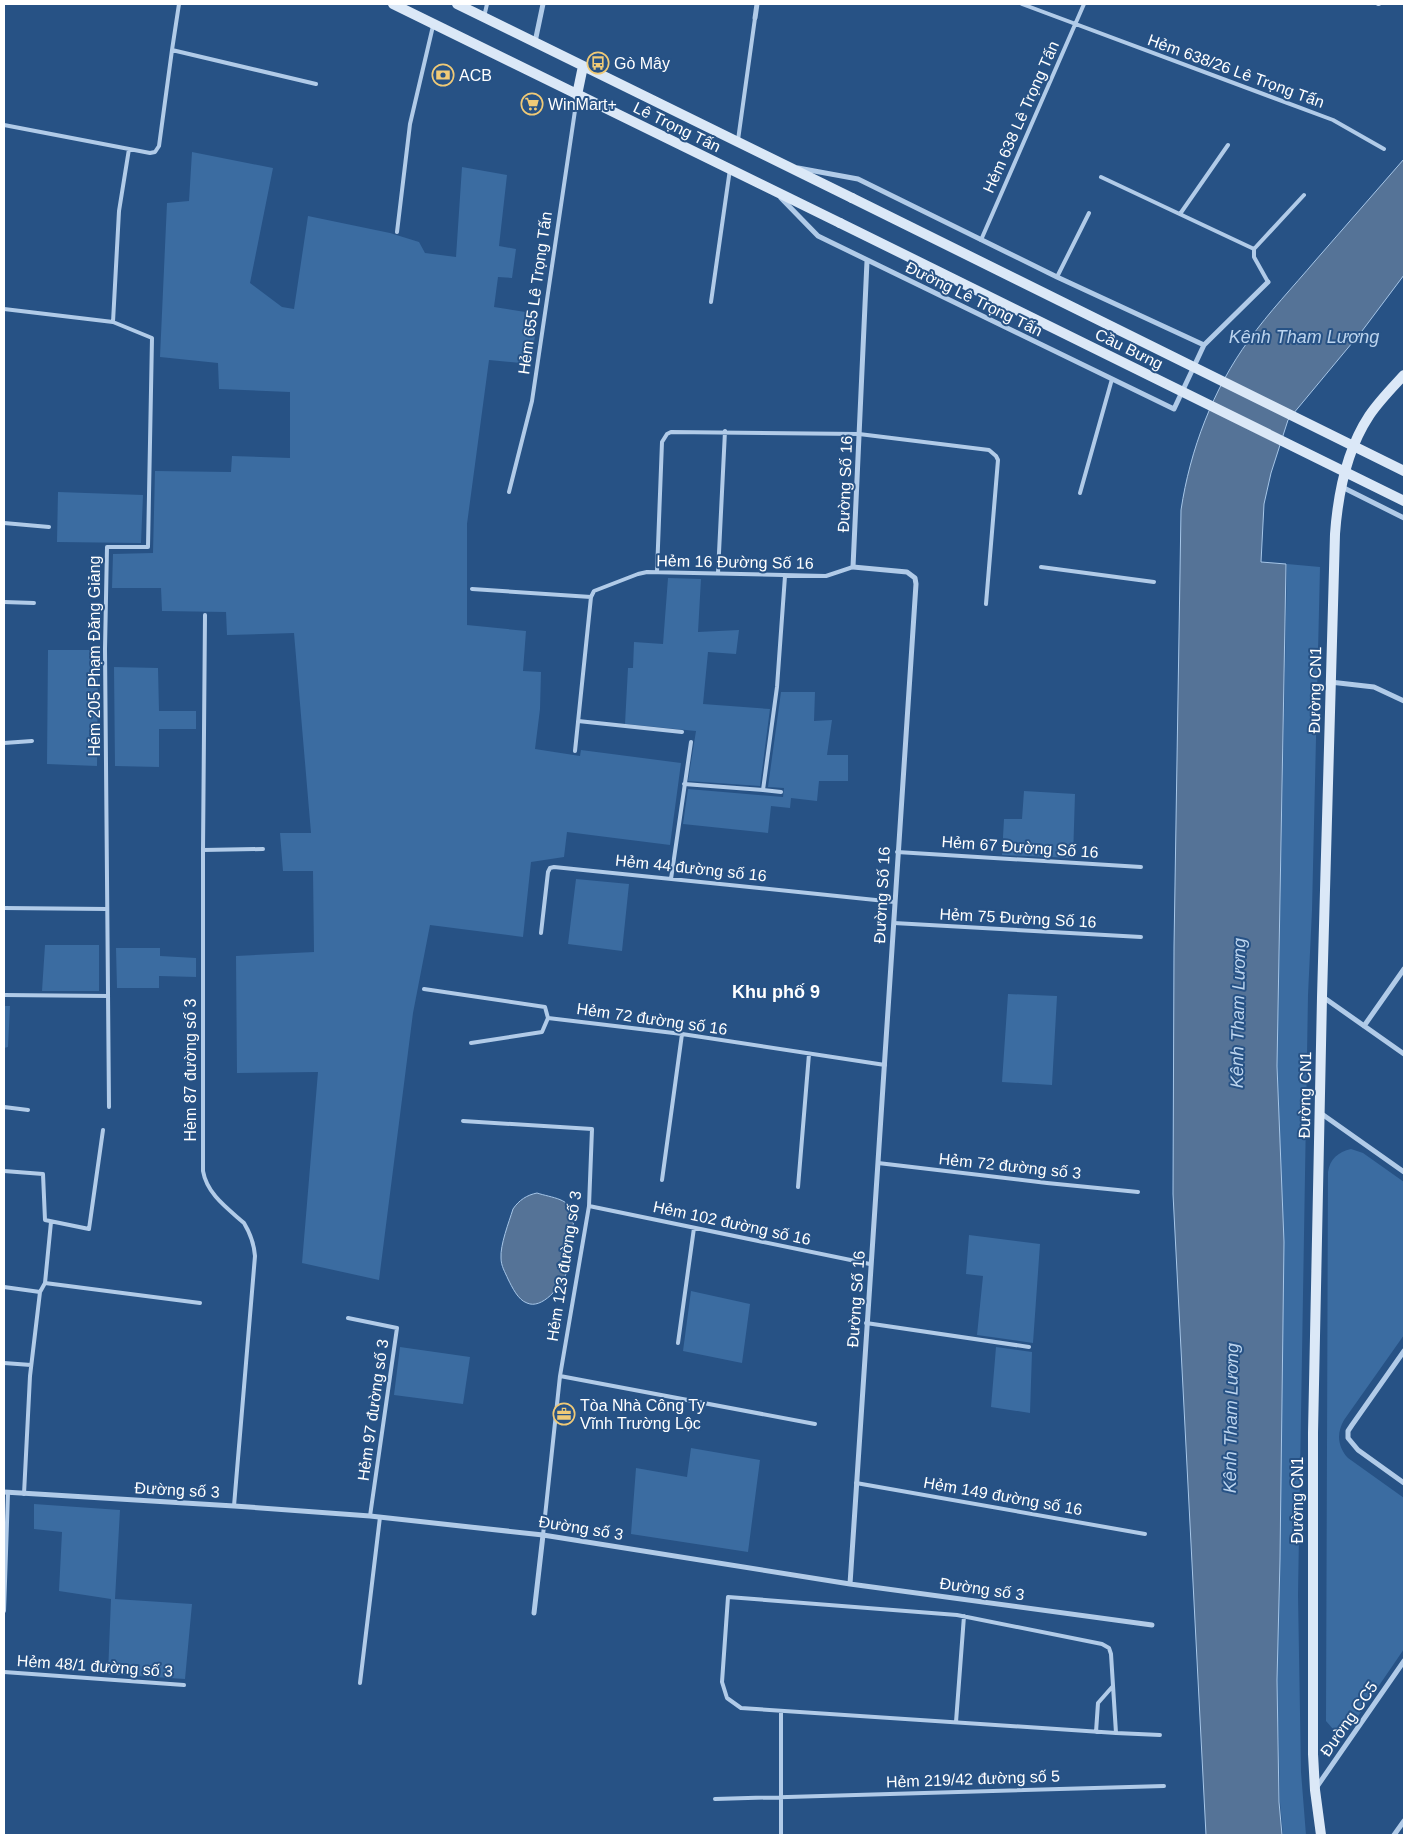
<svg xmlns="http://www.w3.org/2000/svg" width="1408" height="1839" viewBox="0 0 1408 1839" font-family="Helvetica,sans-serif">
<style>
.green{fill:#3b6ca1}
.water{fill:#557397;stroke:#a6c6e8}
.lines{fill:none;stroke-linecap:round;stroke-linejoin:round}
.lane{stroke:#b1cbe8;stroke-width:4}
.street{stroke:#b1cbe8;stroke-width:5}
.secondary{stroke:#dbe8f7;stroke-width:10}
.secondary-bridge{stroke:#dbe8f7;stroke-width:10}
.labels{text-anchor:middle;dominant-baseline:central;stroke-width:4;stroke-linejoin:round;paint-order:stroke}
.poi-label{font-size:16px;fill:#fff;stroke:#275285;text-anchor:start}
.street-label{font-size:16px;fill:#fff;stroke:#275285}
.water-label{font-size:18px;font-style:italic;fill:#bdd5ef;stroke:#275285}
.neighbourhood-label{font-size:18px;font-weight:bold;fill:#fff;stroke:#275285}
</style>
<rect width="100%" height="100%" fill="#275285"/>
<path class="green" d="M 192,152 L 273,168 L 250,283 L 282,307 L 294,309 L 308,216 L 390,233 L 419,242 L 425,253 L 456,257 L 462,167 L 507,175 L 499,246 L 516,249 L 512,278 L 498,277 L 494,307 L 538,314 L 531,364 L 489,360 L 467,524 L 467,625 L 526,631 L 523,671 L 541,672 L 540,709 L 535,749 L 580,756 L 581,750 L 681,763 L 670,845 L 567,832 L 564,857 L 531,862 L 523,937 L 430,925 L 413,1013 L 379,1280 L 302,1263 L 318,1072 L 237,1073 L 236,956 L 314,952 L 313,871 L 283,871 L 280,833 L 311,833 L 294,633 L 227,635 L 226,612 L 162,611 L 161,588 L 112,588 L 113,554 L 153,553 L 155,471 L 231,472 L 232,456 L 290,458 L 290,392 L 219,389 L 218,363 L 160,357 L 167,203 L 189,201 Z
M 58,492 L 143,495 L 141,543 L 57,542 Z
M 1287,564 L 1320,567 L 1312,910 L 1308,995 L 1298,1595 L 1301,1772 L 1306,1835 L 1283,1835 L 1280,1802 L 1277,1680 L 1280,1559 L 1284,1242 L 1277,1066 Z
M 668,578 L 701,579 L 698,632 L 739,630 L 736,654 L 708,652 L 703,704 L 770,709 L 760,786 L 688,781 L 696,731 L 625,724 L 628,668 L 633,668 L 634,642 L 663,644 Z
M 48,650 L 98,650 L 97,766 L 47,764 Z
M 114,667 L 158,668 L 159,711 L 196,711 L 196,729 L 159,729 L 159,767 L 115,766 Z
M 781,692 L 815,692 L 814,721 L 832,720 L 827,755 L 848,755 L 848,781 L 819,781 L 817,801 L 791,798 L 790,808 L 771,806 L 768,833 L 683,824 L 688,789 L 783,797 L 784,788 L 768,787 Z
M 1024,791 L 1075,794 L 1073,858 L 1002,855 L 1004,819 L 1022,819 Z
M 576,879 L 629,884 L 622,951 L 568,944 Z
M 45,945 L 99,945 L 99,991 L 42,991 Z
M 116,948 L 160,948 L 160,956 L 196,958 L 196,977 L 159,976 L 159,988 L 117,988 Z
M 1008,994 L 1057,996 L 1052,1085 L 1002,1082 Z
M 4,1006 L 10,1006 L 8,1047 L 4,1048 Z
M 1351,1149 L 1363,1153 L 1404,1182 L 1404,1335 L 1344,1420 C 1336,1434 1338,1447 1348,1458 L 1404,1498 L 1404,1649 L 1352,1725 C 1346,1731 1340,1730 1333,1729 L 1326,1721 L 1328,1172 C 1330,1159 1338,1152 1351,1149 Z
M 969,1235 L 1040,1244 L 1033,1343 L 977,1335 L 983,1276 L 966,1274 Z
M 691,1291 L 750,1304 L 742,1363 L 683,1351 Z
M 400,1347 L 470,1357 L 463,1404 L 394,1395 Z
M 996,1347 L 1032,1352 L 1030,1413 L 991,1407 Z
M 691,1448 L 760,1460 L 748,1552 L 631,1534 L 636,1468 L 687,1477 Z
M 34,1504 L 120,1510 L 115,1599 L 192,1604 L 185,1679 L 108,1674 L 111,1599 L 59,1591 L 62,1532 L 34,1529 Z"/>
<path class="water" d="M 1404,159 L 1404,275 L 1362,331 L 1288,420 L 1271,473 L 1264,504 L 1261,562 L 1286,564 L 1277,1066 L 1284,1242 L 1280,1559 L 1277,1680 L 1279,1802 L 1282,1835 L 1206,1835 L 1173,1194 L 1174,947 L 1181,510 C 1190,450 1213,389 1249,340 C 1269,312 1293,287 1315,261 C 1345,227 1374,193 1404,159 Z
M 537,1193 C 552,1198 571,1198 574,1216 C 572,1232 572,1260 566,1274 C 561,1286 542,1310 527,1303 C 518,1300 512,1287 508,1279 C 505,1272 501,1266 501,1258 C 500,1245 509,1222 513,1209 C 519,1200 527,1195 537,1193 Z"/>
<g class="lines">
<path class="lane" d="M 179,4 L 172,50 L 316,84
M 1022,4 L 1333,120 L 1384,149
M 1378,4 L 1379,4
M 484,17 L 487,4
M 4,125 L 150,153 L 155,152 L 159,146 L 172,50
M 738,140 L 755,18
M 1101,177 L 1254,249
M 1180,214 L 1228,145
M 397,232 L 410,124 L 433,26
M 981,240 L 1084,4
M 1057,277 L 1089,213
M 1268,282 L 1254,257 L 1254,249 L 1304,195
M 711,302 L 730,169
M 4,309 L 113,322 L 152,338 L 148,547 L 107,547 L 105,649 L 109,1107
M 113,322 L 119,211 L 129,149
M 509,492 L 532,401 L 577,97
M 1080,493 L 1112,379
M 4,523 L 49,527
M 1041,567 L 1154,582
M 657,572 L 662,442 L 667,434 L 671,432 L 859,434 L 989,450 L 996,456 L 998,460 L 986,604
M 718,573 L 725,431
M 472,589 L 591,597
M 4,602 L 34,603
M 205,615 L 203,850 L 203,1171 C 207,1194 227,1208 244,1223 C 250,1233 254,1243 255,1256 L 234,1506
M 578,721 L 682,732
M 4,743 L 32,741
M 575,751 L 591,597 L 594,591 L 638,574 L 647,572 L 826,576 L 853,567
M 684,784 L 763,790 L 777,687 L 785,576
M 763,790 L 781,792
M 203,850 L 263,849
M 897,852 L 1141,867
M 671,879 L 691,742
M 4,908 L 107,909
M 894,923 L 1141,937
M 541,933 L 548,872 L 550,868 L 554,867 L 895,902
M 424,989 L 545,1007 L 548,1018 L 682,1034 L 885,1065
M 4,995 L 108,996
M 471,1043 L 542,1032 L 548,1018
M 4,1107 L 28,1110
M 463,1121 L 592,1129 L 589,1206 L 560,1376 L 543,1535
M 878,1163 L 1047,1183 L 1138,1192
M 4,1171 L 43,1174 L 45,1220 L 89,1229 L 103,1130
M 662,1180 L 682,1034
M 798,1187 L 809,1054
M 589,1206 L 870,1264
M 45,1283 L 51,1222
M 4,1287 L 40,1292 L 45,1283 L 200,1303
M 348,1318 L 397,1328 L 370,1516
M 866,1323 L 1029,1347
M 678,1343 L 694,1228
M 4,1363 L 31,1365
M 560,1376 L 815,1424
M 856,1483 L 1145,1534
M 24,1494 L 30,1376 L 40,1292
M 4,1611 L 8,1493
M 4,1672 L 184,1685
M 360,1683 L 380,1517
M 956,1722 L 964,1616
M 1096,1732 L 1098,1703 L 1113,1686
M 1116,1733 L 1111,1654 L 1109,1648 L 1102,1644 L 957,1615 L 728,1597 L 722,1682 L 727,1698 L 741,1708 L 1116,1733 L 1160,1735
M 715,1799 L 1164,1786
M 781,1835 L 781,1711"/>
<path class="street" d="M 755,18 L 757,4
M 535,42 L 543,4
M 798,168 L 858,179 L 1057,277 L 1204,345
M 781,198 L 818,236 L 1174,409 L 1204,345 L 1268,282
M 1342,487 L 1404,518
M 1330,682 L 1374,687 L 1404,701
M 1323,997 L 1404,1054
M 1364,1026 L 1404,969
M 1319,1112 L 1404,1172
M 1404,1351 L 1352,1425 L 1348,1431 L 1348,1438 L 1358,1450 L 1404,1483
M 4,1492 L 234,1506 L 370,1516 L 543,1535 L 850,1584 L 1152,1625
M 850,1584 C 859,1443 868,1302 878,1162 C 892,969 903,776 916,584 L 915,578 L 907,572 L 853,567 L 867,261
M 534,1613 L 543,1535
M 1316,1788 L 1404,1661
M 1394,1835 L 1404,1821"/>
<path class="secondary" d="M 393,4 L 840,223
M 457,4 L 852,198
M 577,95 L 583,66
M 1321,1835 L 1315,1790 L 1313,1754 L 1313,1433 L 1322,997 L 1335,534 C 1338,493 1346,451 1369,416 C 1379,401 1392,388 1404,375"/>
<path class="secondary-bridge" d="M 852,198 L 1404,471
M 840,223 L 1404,501"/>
</g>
<defs>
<g id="bus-ring" transform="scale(1.125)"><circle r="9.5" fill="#275285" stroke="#f0ca77" stroke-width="1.5"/><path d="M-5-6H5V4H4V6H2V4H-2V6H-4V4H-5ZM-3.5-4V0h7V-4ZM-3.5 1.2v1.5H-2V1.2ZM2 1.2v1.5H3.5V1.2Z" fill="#f0ca77"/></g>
<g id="bank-ring" transform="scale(1.125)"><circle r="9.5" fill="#275285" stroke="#f0ca77" stroke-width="1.5"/><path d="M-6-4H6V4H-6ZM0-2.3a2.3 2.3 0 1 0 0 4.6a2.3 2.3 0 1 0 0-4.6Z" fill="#f0ca77"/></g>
<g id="supermarket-ring" transform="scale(1.125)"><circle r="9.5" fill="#275285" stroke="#f0ca77" stroke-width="1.5"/><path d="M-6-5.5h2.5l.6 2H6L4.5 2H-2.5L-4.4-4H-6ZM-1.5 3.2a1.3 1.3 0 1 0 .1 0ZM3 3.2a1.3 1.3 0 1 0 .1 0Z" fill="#f0ca77"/></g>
<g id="office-ring" transform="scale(1.125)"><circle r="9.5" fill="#275285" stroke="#f0ca77" stroke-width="1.5"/><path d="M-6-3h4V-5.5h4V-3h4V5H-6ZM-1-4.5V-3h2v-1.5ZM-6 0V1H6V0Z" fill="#f0ca77"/></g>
</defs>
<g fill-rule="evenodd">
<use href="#bus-ring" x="598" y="63"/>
<use href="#bank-ring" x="443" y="75"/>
<use href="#supermarket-ring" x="532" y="104"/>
<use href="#office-ring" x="564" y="1414"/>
</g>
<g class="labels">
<g class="poi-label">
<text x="614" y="63">Gò Mây</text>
<text x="459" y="75">ACB</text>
<text x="548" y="104">WinMart+</text>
<text x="580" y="1405">Tòa Nhà Công Ty<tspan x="580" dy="18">Vĩnh Trường Lộc</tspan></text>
</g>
<g class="street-label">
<text transform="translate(1236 71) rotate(20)">Hẻm 638/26 Lê Trọng Tấn</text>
<text transform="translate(1021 117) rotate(-66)">Hẻm 638 Lê Trọng Tấn</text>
<text transform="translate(677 127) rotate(26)">Lê Trọng Tấn</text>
<text transform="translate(535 293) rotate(-82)">Hẻm 655 Lê Trọng Tấn</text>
<text transform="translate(974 299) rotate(26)">Đường Lê Trọng Tấn</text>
<text transform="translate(1129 349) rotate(26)">Cầu Bưng</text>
<text transform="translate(845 484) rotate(-88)">Đường Số 16</text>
<text transform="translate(735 562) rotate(1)">Hẻm 16 Đường Số 16</text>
<text transform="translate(94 656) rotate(-90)">Hẻm 205 Phạm Đăng Giảng</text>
<text transform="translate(1315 690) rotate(-89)">Đường CN1</text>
<text transform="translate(1020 847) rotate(4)">Hẻm 67 Đường Số 16</text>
<text transform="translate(691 868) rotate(6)">Hẻm 44 đường số 16</text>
<text transform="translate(882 895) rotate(-87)">Đường Số 16</text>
<text transform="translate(1018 918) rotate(3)">Hẻm 75 Đường Số 16</text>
<text transform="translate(652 1019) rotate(8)">Hẻm 72 đường số 16</text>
<text transform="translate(190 1070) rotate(-90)">Hẻm 87 đường số 3</text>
<text transform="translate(1305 1095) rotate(-89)">Đường CN1</text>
<text transform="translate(1010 1166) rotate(6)">Hẻm 72 đường số 3</text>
<text transform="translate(732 1223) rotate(12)">Hẻm 102 đường số 16</text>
<text transform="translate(564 1266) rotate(-81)">Hẻm 123 đường số 3</text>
<text transform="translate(856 1299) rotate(-86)">Đường Số 16</text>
<text transform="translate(373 1410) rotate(-82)">Hẻm 97 đường số 3</text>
<text transform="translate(177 1490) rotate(3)">Đường số 3</text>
<text transform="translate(1003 1496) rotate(10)">Hẻm 149 đường số 16</text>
<text transform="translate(1297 1500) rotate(-90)">Đường CN1</text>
<text transform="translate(581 1528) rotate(9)">Đường số 3</text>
<text transform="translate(982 1589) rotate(8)">Đường số 3</text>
<text transform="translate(95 1666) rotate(4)">Hẻm 48/1 đường số 3</text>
<text transform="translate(1349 1719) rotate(-55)">Đường CC5</text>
<text transform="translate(973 1779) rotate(-2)">Hẻm 219/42 đường số 5</text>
</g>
<g class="water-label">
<text x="1304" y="337">Kênh Tham Lương</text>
<text transform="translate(1238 1013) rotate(-89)">Kênh Tham Lương</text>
<text transform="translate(1231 1418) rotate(-89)">Kênh Tham Lương</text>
</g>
<g class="neighbourhood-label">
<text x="776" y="992">Khu phố 9</text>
</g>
</g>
<rect width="1408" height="1839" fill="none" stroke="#ffffff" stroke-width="10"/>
</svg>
